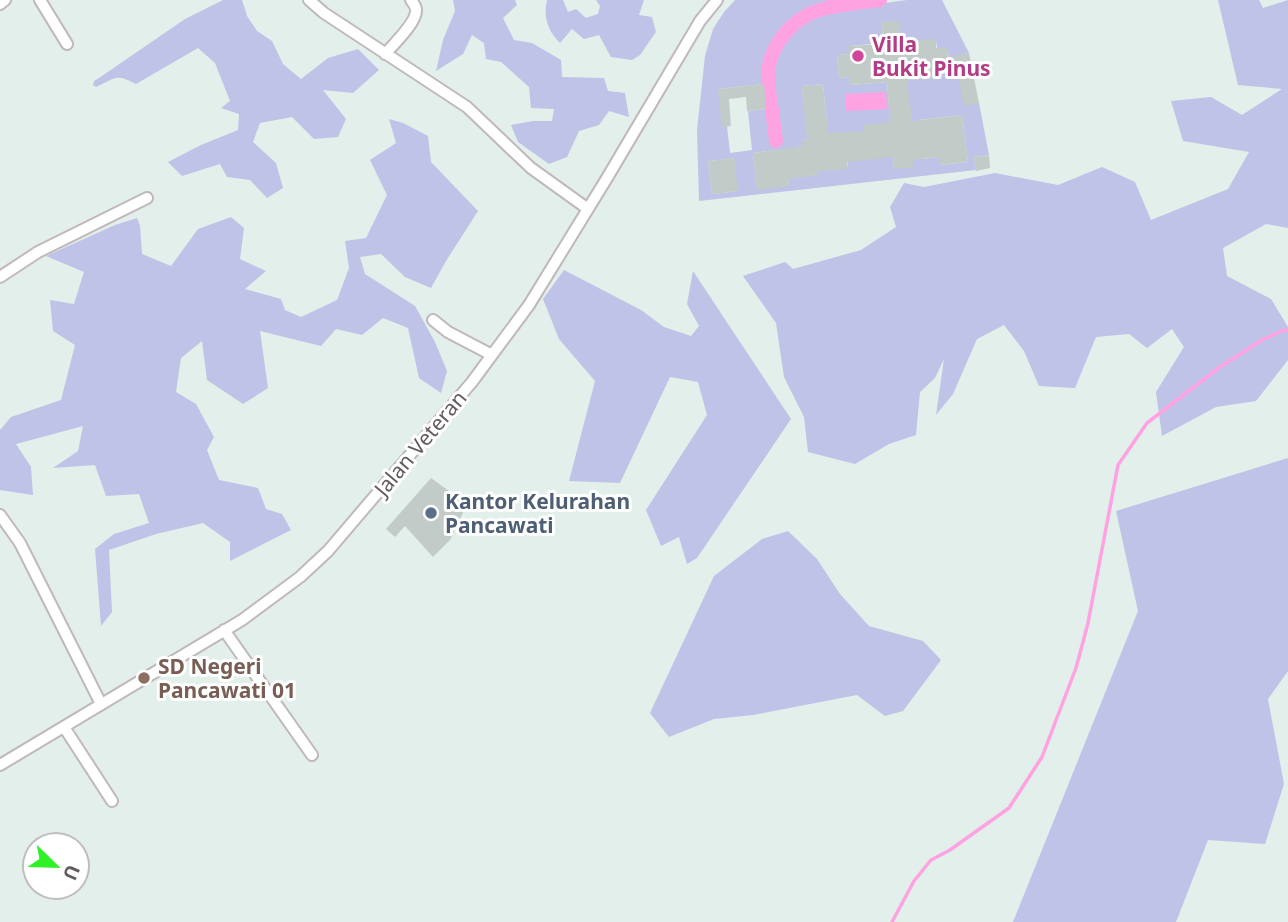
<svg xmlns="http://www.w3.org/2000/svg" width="1288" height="922" viewBox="0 0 1288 922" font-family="'Noto Sans',sans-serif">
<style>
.green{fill:#bec3e7;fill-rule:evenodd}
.water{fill:#ffa2e2}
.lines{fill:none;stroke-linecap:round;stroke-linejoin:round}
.stream{stroke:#ffa2e2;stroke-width:3.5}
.canal{stroke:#ffa2e2;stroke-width:14}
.building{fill:#c2cbc7}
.street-casing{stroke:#c0b8bc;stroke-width:14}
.street{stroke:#fff;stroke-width:10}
.hotel-dot{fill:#d1479c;stroke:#fff;stroke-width:2.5}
.service-dot{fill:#5c6f8a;stroke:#fff;stroke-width:2.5}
.education-dot{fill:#8d6e63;stroke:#fff;stroke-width:2.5}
.labels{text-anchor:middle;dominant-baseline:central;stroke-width:6;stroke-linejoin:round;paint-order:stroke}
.hotel-label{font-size:21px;font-weight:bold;fill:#b23c85;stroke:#fff;text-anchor:start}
.street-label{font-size:21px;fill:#645b60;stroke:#fff}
.service-label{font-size:21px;font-weight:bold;fill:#4e5e75;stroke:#fff;text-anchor:start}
.education-label{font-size:21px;font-weight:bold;fill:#785e54;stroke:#fff;text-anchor:start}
</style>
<rect width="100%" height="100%" fill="#e3efea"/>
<path class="green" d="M 223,0 L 242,0 L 247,16 L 257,31 L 272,41 L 283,64 L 301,79 L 328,58 L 358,49 L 379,70 L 353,93 L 323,90 L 346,119 L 338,137 L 314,139 L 292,117 L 260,123 L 253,142 L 276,163 L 283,188 L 267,198 L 250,180 L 227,177 L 220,164 L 182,176 L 168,162 L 201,145 L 238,130 L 239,114 L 221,108 L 230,101 L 215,63 L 198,48 L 136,84 C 115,73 116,78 96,87 L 93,85 L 94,81 L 99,78 L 185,19 Z
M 453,0 L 515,0 L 517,5 L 503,18 L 514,40 L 532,43 L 561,60 L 562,77 L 604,78 L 608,91 L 625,93 L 629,117 L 609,111 L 599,125 L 579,131 L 567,157 L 549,164 L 518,142 L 511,125 L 533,121 L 552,121 L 554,109 L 531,108 L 529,87 L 501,62 L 486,59 L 484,43 L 472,35 L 463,54 L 436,71 L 443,40 L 455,11 Z
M 547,0 L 563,0 L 568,12 L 576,9 L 586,18 L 598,14 L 600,6 L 596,0 L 644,0 L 639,15 L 652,17 L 656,32 L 640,55 L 632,60 L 611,57 L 599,35 L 584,39 L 572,29 L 560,43 C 548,31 543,17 547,0 Z
M 735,0 L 884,0 L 885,3 L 907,0 L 942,0 L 969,53 L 955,56 L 979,103 L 989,155 L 974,157 L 976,170 L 699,201 L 697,130 L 705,56 L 713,29 L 724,12 ZM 882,22 L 901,41 L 936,40 L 937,48 L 948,48 L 949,70 L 938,71 L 938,78 L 903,80 L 913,130 L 919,120 L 962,115 L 968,162 L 941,165 L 939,157 L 923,159 L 921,143 L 912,144 L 913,167 L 894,168 L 887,82 L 851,85 L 850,77 L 839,78 L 837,55 L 849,54 L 849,46 L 883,43 ZM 764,84 L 766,109 L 748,111 L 752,150 L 730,153 L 727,126 L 718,89 ZM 823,84 L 827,123 L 806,125 L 802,86 ZM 815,139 L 818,175 L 798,177 L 796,147 L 803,146 L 803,140 ZM 846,139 L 848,169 L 828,141 ZM 784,149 L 789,185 L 757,189 L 753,153 ZM 734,158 L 737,191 L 712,194 L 708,161 Z
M 1218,0 L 1259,0 L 1263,8 L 1288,0 L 1288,228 L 1266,224 L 1223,248 L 1227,276 L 1271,299 L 1288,327 L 1288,360 L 1256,401 L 1216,407 L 1162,436 L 1156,392 L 1184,347 L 1172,329 L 1147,348 L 1129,334 L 1096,337 L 1075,388 L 1039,386 L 1024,351 L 1004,325 L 977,339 L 953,394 L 936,415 L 944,359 L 935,378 L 920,392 L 916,435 L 889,444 L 855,464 L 808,452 L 804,417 L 784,377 L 776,323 L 743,276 L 785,262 L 793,269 L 861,250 L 896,227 L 890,207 L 904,183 L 924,187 L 995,173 L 1058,185 L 1102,167 L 1135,182 L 1151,220 L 1228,189 L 1249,152 L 1183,141 L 1171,101 L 1211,97 L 1242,115 L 1282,89 L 1238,85 Z
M 389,119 L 403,123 L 428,136 L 431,162 L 478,211 L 446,261 L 431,288 L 405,277 L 381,254 L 360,257 L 365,274 L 415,306 L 435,342 L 447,371 L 441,393 L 419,378 L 408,328 L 383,318 L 362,335 L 336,329 L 321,346 L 260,331 L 268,388 L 243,404 L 207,380 L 202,341 L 181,358 L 176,392 L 196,404 L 214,437 L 207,450 L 219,480 L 258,488 L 266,509 L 282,514 L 291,530 L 230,561 L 230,542 L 203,523 L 156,534 L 109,550 L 112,612 L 101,626 L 95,549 L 114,534 L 149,523 L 139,494 L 106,496 L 95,465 L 53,468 L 78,451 L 83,426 L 16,444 L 31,467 L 33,495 L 0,490 L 0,430 L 11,417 L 61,400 L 75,345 L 53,331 L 50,300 L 74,304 L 84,272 L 46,256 L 115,225 L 137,218 L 140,226 L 142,254 L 171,266 L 198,229 L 231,217 L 244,228 L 240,259 L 266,271 L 245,289 L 281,299 L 285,310 L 301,317 L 337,300 L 349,268 L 345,241 L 366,238 L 387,195 L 370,160 L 396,143 Z
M 564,270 L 641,310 L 664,327 L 691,336 L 699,326 L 687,304 L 693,271 L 791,419 L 697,558 L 687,564 L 679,537 L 661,546 L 646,510 L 707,415 L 698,382 L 670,377 L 620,483 L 569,481 L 595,381 L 559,339 L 543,299 Z
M 1288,458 L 1288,671 L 1268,699 L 1284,784 L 1265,844 L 1208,840 L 1176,922 L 1013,922 L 1138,611 L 1116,511 Z
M 788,531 L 817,559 L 840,594 L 869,626 L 923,641 L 941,660 L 903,711 L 885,716 L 857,695 L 753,715 L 714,719 L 669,737 L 650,713 L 714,576 L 762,539 Z"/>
<path class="water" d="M 886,92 L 887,109 L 846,111 L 846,94 Z"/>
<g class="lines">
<path class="stream" d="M 892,922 L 914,881 L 931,860 L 950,850 L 1009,808 L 1042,757 L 1076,668 L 1088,623 L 1118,465 L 1147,423 L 1220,367 L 1262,340 L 1284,330 L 1288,330"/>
<path class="canal" d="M 776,141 C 774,121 770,101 768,82 C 766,47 793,15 827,8 C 844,4 862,2 880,0"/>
</g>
<path class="building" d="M 900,21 L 901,41 L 936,39 L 936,48 L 948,48 L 948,57 L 969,53 L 979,103 L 964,106 L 957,70 L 938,71 L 938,78 L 907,80 L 912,121 L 962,115 L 968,162 L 940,165 L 939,157 L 913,160 L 913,167 L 894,169 L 893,157 L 847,162 L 848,169 L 818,171 L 818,175 L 788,179 L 789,186 L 757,190 L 753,153 L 803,146 L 802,140 L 807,140 L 802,86 L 823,84 L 828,133 L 864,131 L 863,125 L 890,122 L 887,82 L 850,85 L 850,77 L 839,78 L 837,55 L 849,54 L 848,46 L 883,44 L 882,22 Z
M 764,84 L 766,109 L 747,111 L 746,97 L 729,99 L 731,126 L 722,127 L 718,89 Z
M 989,155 L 990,168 L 976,171 L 974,157 Z
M 734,158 L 738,191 L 712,194 L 708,161 Z
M 431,478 L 467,504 L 450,540 L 433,557 L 405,526 L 395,537 L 386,529 Z"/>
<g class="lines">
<g class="street-casing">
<path id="street" d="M 40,0 L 67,44
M 309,0 L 324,13 L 467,107 L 531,168 L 588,209
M 0,4 L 5,0
M 385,54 C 393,45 417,22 416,10 C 416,6 413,3 411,0
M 0,277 L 38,252 L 147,198
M 433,320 L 448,332 L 492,355
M 0,515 L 20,543 L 101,704
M 224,630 L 312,755
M 64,727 L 112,801
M 0,765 L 242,620 L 300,577 L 328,551 L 472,382 L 529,305 L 607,178 L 700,21 L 717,0"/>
</g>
<use href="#street" class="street"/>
</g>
<circle class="hotel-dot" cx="858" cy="56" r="7"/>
<circle class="service-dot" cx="431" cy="513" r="7"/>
<circle class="education-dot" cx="144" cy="678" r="7"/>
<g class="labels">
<g class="hotel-label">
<text x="872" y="44">Villa<tspan x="872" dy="24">Bukit Pinus</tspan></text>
</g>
<g class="street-label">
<text transform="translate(420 443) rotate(-50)">Jalan Veteran</text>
</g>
<g class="service-label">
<text x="445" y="501">Kantor Kelurahan<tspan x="445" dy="24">Pancawati</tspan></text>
</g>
<g class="education-label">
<text x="158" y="666">SD Negeri<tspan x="158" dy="24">Pancawati 01</tspan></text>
</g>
</g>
<g transform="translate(56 866) rotate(113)"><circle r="33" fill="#ffffff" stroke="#c1bdbf" stroke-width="2"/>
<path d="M0-5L12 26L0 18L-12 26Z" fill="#2ff226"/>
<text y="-10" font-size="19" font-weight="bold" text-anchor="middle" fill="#645b60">U</text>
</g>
</svg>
